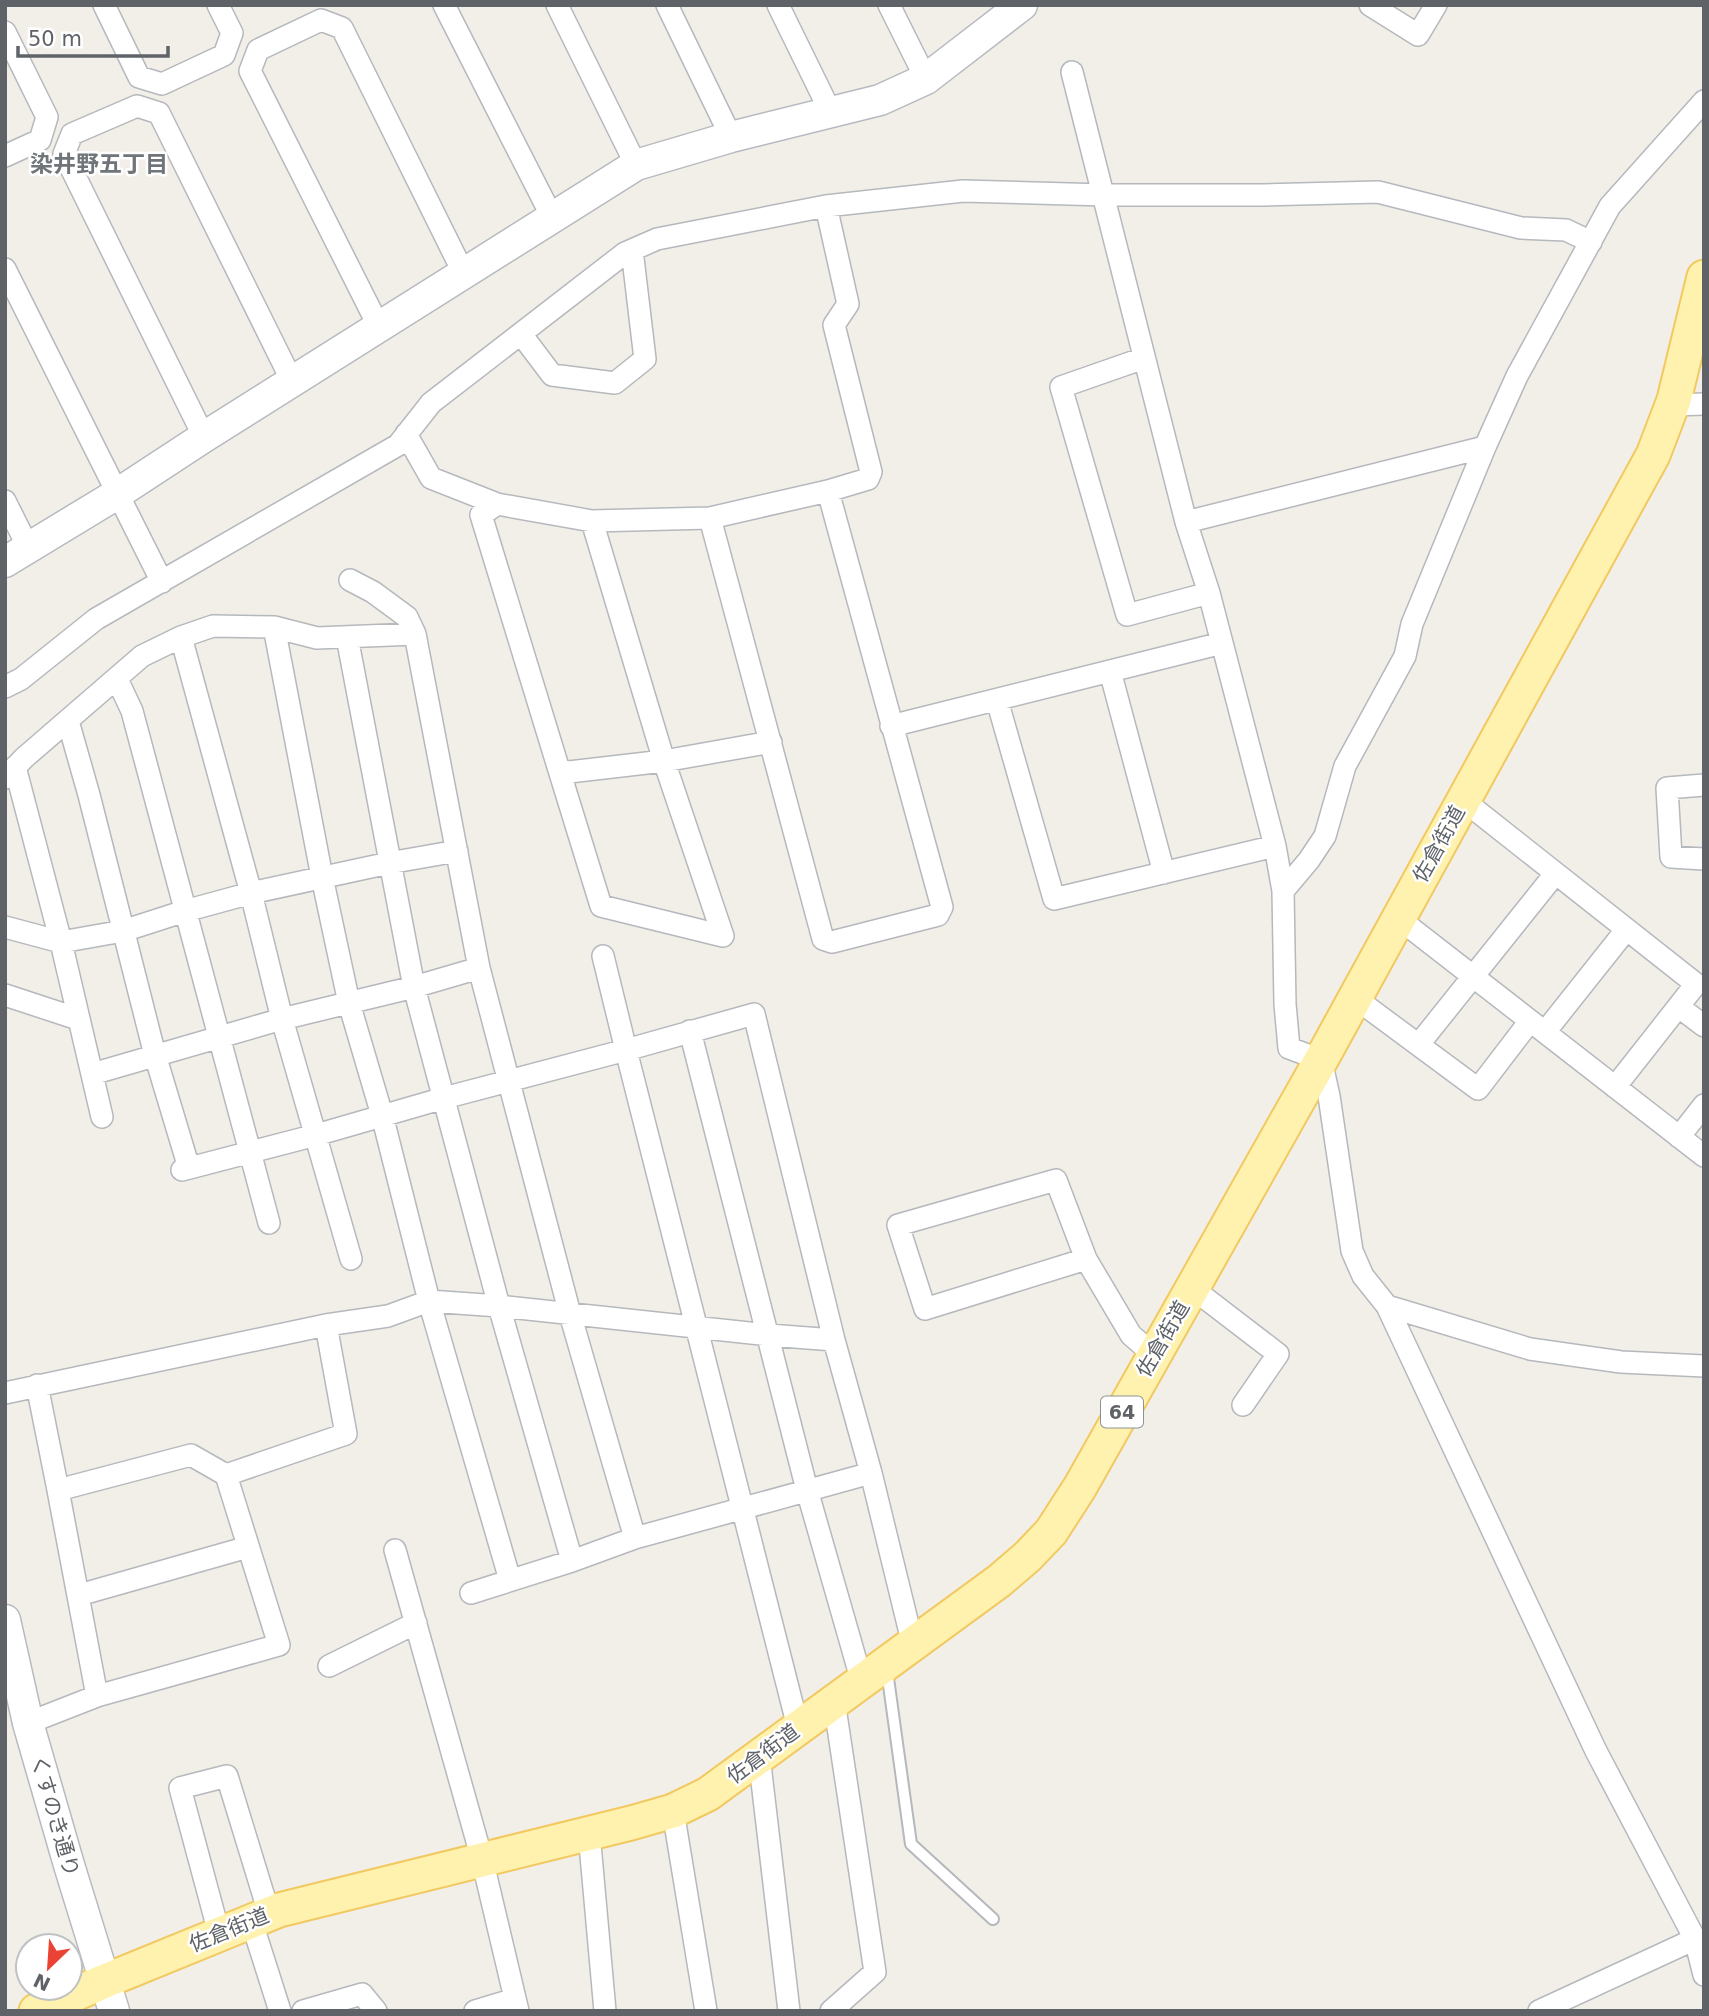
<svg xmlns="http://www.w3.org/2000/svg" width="1709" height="2016" viewBox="0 0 1709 2016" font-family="'DejaVu Sans','Noto Sans JP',sans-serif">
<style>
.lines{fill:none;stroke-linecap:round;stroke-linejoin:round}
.lane-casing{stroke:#b5b8bc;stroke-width:14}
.street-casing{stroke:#b5b8bc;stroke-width:24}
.secondary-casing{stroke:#b6babf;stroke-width:33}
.primary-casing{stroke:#f2c960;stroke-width:37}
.lane{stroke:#fff;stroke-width:10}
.street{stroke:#fff;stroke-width:21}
.secondary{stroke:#fff;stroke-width:30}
.primary{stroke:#fff2af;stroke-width:33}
.labels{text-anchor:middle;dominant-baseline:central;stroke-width:5;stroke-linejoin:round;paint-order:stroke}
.shield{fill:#fff;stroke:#8f9295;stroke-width:2}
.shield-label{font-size:19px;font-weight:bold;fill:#5f6368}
.street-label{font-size:21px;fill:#5f6368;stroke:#fff}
.neighbourhood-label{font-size:23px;font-weight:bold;fill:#70757a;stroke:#fff}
</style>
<rect width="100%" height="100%" fill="#f1efe8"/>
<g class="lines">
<g class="lane-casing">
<path id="lane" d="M 887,1671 L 911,1844 L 993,1919"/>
</g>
<g class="street-casing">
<path id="street" d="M 104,5 L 139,77 L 162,84 L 224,55 L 232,33 L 218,5
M 444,5 L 552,217
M 557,5 L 636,165
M 667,5 L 731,137
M 778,5 L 831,113
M 889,5 L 926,79
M 1370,5 L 1418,35 L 1436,5
M 5,32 L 47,117 L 40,140 L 5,156
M 1072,72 L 1186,522 L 1209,593 L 1275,846 L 1283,891 L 1285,1004 L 1289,1048 L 1321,1060 L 1329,1096 L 1352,1251 L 1363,1276 L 1387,1306 L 1530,1349 L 1621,1362 L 1704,1366
M 5,269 L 162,582
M 379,327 L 250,71 L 258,50 L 321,20 L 342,28 L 464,274
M 521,334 L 552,375 L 615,383 L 645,359 L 632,250
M 1144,358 L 1061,387 L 1127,615 L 1209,593
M 1672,405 L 1704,404
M 406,434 L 431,478 L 497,504
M 204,437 L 64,154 L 72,134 L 137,106 L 159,113 L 292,381
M 5,501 L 28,547
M 710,518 L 823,939 L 832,942 L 938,915 L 942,907 L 828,491
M 1186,522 L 1485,447
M 274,627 L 322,877 L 349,1003 L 382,1115 L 429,1301 L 510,1580
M 415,634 L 479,968 L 570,1314 L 635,1538
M 181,637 L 251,893 L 282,1019 L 351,1259
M 347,637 L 414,987 L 499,1306 L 572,1561
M 1110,671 L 1164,873
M 117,679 L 132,711 L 269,1223
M 5,687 L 21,679 L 96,619 L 398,445 L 431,403 L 625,253 L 657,239 L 826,206 L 963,191 L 1105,195 L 1264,195 L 1378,192 L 1521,228 L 1566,230 L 1591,242
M 997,700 L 1054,899 L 1275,846
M 68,721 L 89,795 L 155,1055 L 189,1168
M 891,726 L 1222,643
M 771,742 L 664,761 L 569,772 L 559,770 L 481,515 L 497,504 L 592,521 L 710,518 L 828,491 L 868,479 L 871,472 L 834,325 L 848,304 L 826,206
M 15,767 L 61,942 L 102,1117
M 559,770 L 601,906 L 723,936 L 664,761 L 592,521
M 5,778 L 24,758 L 142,656 L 181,637 L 213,626 L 274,627 L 317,638 L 415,634 L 407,617 L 373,592 L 350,580
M 1704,785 L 1667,788 L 1671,857 L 1704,859
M 1463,800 L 1696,984 L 1615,1087
M 1283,891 L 1309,860 L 1325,836 L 1345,766 L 1405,656 L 1412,624 L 1485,447 L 1517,376 L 1610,206 L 1704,101
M 1398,918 L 1704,1156
M 5,927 L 61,942 L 123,931 L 185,911 L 251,893 L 389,863 L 457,851
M 603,956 L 626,1050 L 798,1727
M 5,995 L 78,1019
M 1355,998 L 1478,1089 L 1530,1021
M 1679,1007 L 1704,1026
M 690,1031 L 807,1490 L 862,1682
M 1545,1032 L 1626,930
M 1419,1044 L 1555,874
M 92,1074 L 282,1019 L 414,987 L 479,968
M 1679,1137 L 1704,1105
M 182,1170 L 316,1135 L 444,1098 L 626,1050 L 754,1014 L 834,1340 L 871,1473 L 913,1645
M 1086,1259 L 925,1309 L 898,1225 L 1056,1180 L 1086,1259 L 1131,1335 L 1154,1355
M 1192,1288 L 1278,1354 L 1243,1405
M 1387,1306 L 1596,1751 L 1695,1939 L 1704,1975
M 37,1385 L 58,1490 L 191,1455 L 226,1475
M 5,1393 L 326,1325 L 388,1316 L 429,1301 L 499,1306 L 769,1335 L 834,1340
M 58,1490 L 97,1696
M 395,1550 L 482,1859 L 518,2011
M 471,1593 L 572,1561 L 635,1538 L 871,1473
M 79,1595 L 248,1547
M 329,1666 L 416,1623
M 28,1723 L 97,1696 L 279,1645 L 226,1475 L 346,1434 L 326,1325
M 759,1756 L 789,2011
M 673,1811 L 706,2011
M 589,1833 L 605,2011
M 251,1920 L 280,2011
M 219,1933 L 180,1788 L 227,1776 L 269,1913
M 303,2011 L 362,1994 L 376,2011
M 475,2011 L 515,1999
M 831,2011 L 875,1972 L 834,1701
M 1539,2011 L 1695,1939"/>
</g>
<g class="secondary-casing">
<path id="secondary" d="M 5,562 L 117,494 L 204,437 L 636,165 L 731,137 L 880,100 L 926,79 L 1022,5
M 5,1620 L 28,1723 L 69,1865 L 114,2011"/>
</g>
<g class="primary-casing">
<path id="primary" d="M 36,2011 L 105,1981 L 279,1910 L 631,1823 L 673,1811 L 708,1794 L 999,1581 L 1027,1557 L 1051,1532 L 1080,1487 L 1321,1060 L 1653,455 L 1674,400 L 1704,277"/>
</g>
<use href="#lane" class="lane"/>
<use href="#street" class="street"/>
<use href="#secondary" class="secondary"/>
<use href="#primary" class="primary"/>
</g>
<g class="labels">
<rect class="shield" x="1101" y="1396.5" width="42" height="31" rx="5"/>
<g class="shield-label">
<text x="1122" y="1412">64</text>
</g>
<g class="street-label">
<text transform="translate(1439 844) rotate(-61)">佐倉街道</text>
<text transform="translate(1163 1339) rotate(-60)">佐倉街道</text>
<text transform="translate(763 1754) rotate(-37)">佐倉街道</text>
<text transform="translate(55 1816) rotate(74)">くすのき通り</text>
<text transform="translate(229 1930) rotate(-22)">佐倉街道</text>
</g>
<g class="neighbourhood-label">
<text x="99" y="164">染井野五丁目</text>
</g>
</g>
<rect width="1709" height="2016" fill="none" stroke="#5f6368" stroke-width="14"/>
<g transform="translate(49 1967) rotate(205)"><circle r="33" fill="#ffffff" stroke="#bfc1c3" stroke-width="2"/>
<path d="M0-5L12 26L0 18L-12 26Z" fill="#ea4335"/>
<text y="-10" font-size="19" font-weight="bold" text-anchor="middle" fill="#5f6368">N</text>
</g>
<path d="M18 46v10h150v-10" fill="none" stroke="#5f6368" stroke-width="3.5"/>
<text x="28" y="46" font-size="21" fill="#5f6368" stroke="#ffffff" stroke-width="5" paint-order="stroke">50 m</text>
</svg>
